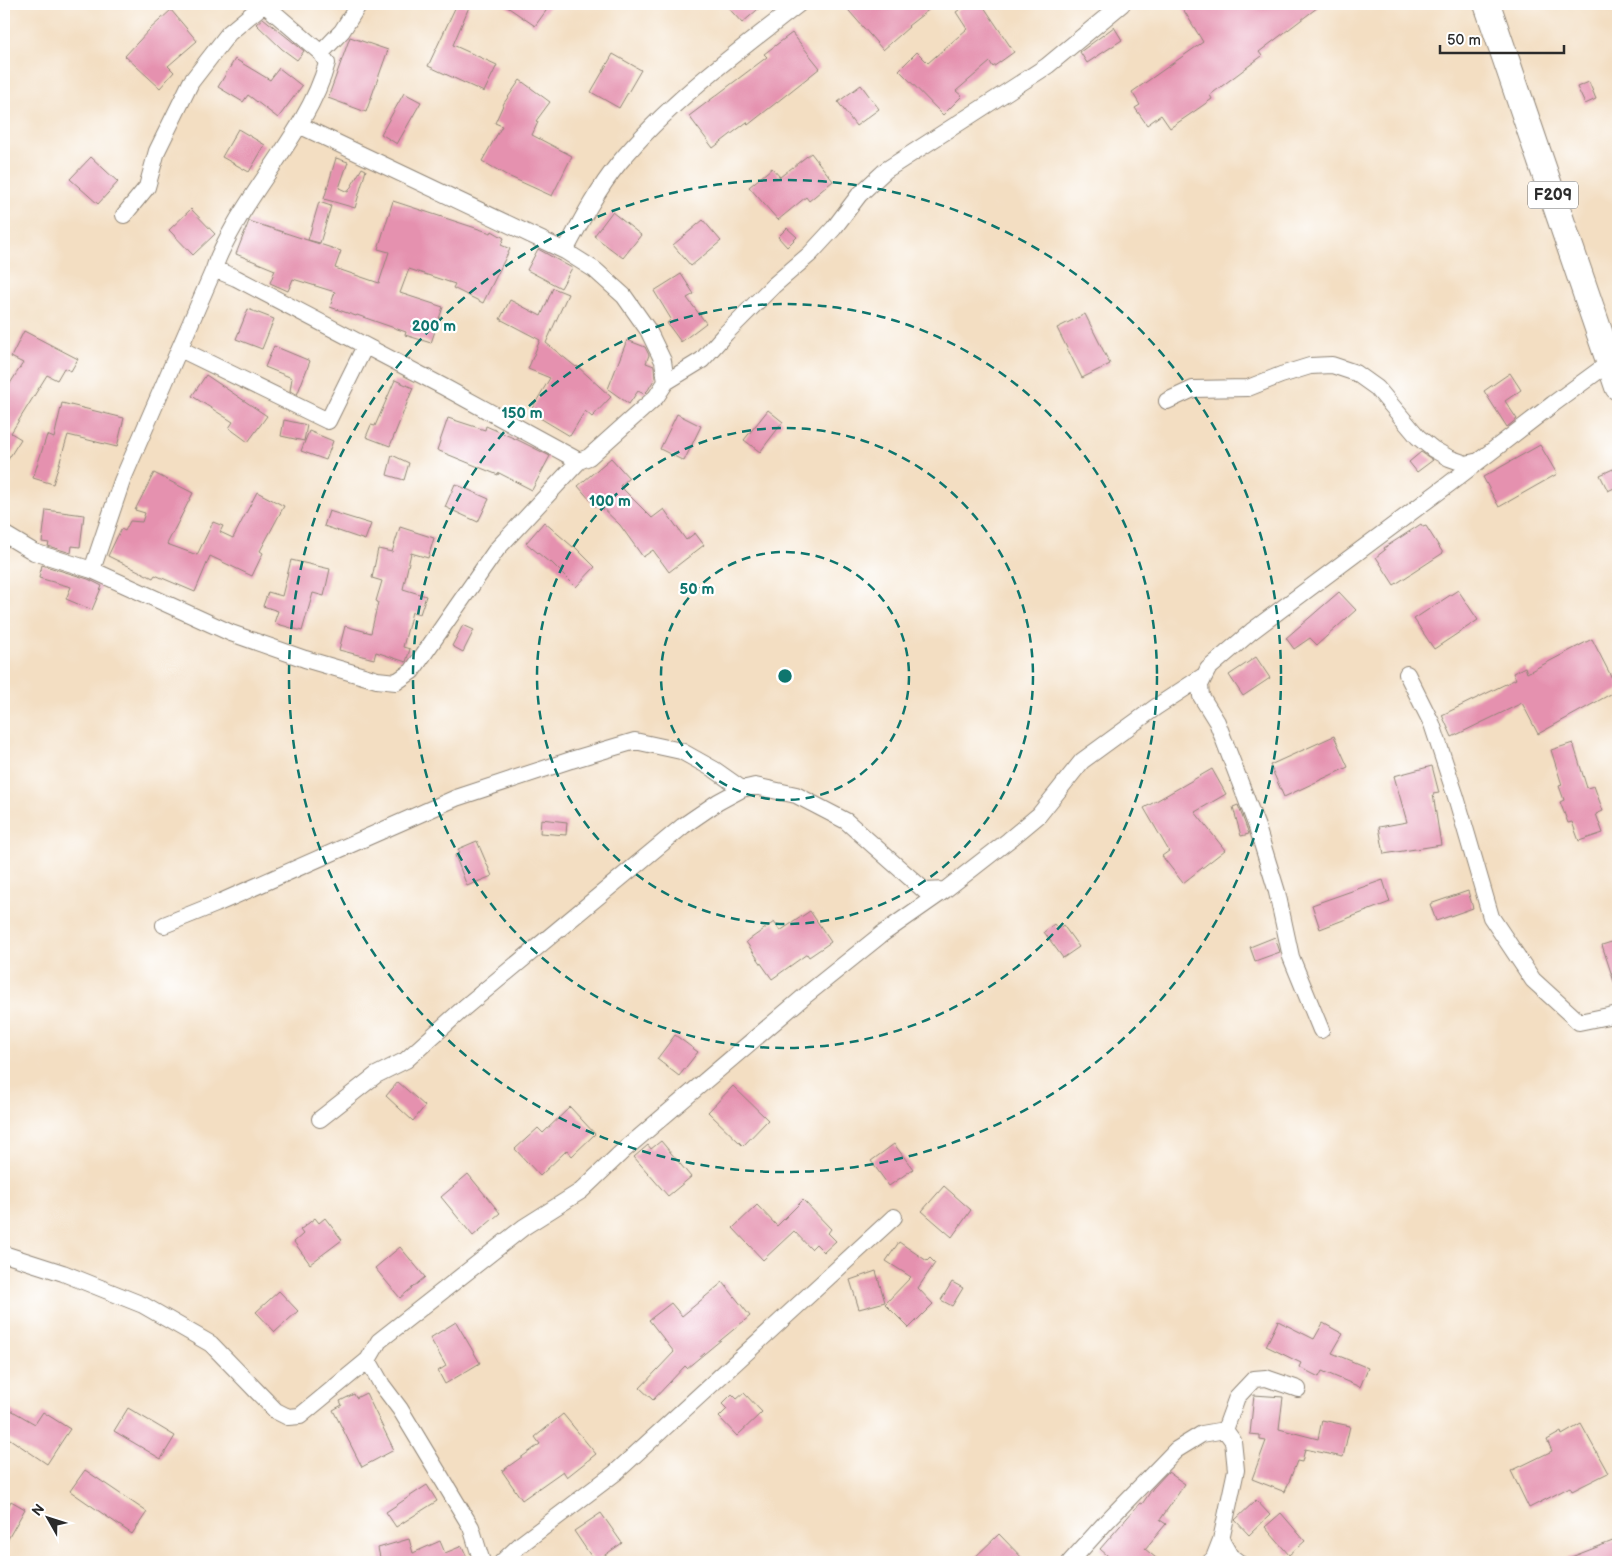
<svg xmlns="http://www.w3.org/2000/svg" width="1622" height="1566" viewBox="0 0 1622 1566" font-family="'Balsamiq Sans',sans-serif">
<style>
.building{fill:#e591af}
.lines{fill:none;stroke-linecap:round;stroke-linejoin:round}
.minor-casing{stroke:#8f8476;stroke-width:18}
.primary-casing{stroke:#8f8476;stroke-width:28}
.minor{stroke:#fff;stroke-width:16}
.primary{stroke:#fff;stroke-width:26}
.ring{fill:none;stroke:#0f766e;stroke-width:2.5;stroke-dasharray:9 6}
.labels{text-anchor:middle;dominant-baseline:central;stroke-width:4.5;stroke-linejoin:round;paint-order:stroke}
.shield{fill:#fff;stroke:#6b6b6b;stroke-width:1}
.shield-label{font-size:16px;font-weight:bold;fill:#2b2b2b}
.centre{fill:#0f766e;stroke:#fff;stroke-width:2.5}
.ring-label{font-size:15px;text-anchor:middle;font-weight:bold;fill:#0f766e;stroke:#fff;stroke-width:4.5;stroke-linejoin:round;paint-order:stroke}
</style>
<rect width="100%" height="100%" fill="#fff"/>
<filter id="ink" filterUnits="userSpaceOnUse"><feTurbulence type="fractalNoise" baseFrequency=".02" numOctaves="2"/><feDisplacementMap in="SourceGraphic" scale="10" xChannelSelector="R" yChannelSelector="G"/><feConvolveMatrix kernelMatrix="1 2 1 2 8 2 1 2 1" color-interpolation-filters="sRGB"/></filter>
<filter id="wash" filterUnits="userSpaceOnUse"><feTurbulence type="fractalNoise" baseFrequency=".0096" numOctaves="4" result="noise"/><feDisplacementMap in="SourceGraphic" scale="20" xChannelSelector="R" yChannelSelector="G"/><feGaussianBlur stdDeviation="1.12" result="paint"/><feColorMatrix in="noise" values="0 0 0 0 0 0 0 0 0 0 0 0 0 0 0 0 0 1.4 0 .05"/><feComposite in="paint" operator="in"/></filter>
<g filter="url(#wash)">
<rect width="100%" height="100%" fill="#f3dec2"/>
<g id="blocks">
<path class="building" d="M 457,4 L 461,4 L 469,7 L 453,45 L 497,65 L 484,92 L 428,66 Z
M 503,4 L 551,4 L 535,26 Z
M 725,4 L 764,4 L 742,23 Z
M 843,4 L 936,4 L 908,26 L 909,27 L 883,50 Z
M 968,4 L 982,4 L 1014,52 L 993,67 L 990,62 L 956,91 L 962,96 L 943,115 L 899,70 L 917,52 L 928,63 L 967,29 L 956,12 Z
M 1180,4 L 1322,4 L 1259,52 L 1262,56 L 1210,95 L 1212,99 L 1192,113 L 1170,128 L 1161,115 L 1147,125 L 1135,108 L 1140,105 L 1132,92 L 1203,42 Z
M 171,10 L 197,41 L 168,66 L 174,72 L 160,88 L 125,56 L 149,30 Z
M 263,18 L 304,51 L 297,60 L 282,49 L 256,24 Z
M 1114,27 L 1122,40 L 1087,63 L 1080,52 Z
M 792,33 L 820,68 L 748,125 L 747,122 L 713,148 L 689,116 L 767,57 L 764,54 Z
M 350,37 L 388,50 L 366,112 L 328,98 Z
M 613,54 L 641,70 L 619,108 L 591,92 Z
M 235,59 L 270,80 L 279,68 L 302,86 L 278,118 L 248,95 L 243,102 L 218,87 Z
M 520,80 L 550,102 L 536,121 L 538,122 L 532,135 L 572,156 L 552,196 L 508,176 L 482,161 L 502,126 L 495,123 L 504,103 Z
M 1589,82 L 1596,99 L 1585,104 L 1577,87 Z
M 861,85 L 879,109 L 856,126 L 838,102 Z
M 404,93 L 421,102 L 397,144 L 381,134 Z
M 238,129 L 265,145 L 249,172 L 222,157 Z
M 811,153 L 833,181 L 809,201 L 806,197 L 778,220 L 749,187 L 772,168 L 780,177 Z
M 91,157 L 118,182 L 98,204 L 70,179 Z
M 336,158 L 348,162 L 339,188 L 348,192 L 362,168 L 366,170 L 355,208 L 324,199 Z
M 393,201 L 491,233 L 492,231 L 504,238 L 501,245 L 510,249 L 483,303 L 453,288 L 455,284 L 409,269 L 400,293 L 443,307 L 431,343 L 405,335 L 406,332 L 357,315 L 356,316 L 330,307 L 335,292 L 293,279 L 288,291 L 270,283 L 275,270 L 236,254 L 249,221 L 341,251 L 335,268 L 379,283 L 389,252 L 378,249 Z
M 319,202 L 331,206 L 320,243 L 308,240 Z
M 191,209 L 215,234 L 193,255 L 169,230 Z
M 612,212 L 641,235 L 623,258 L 594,236 Z
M 703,220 L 721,241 L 691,266 L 673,245 Z
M 787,228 L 797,237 L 787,247 L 778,237 Z
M 538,249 L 572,268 L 561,288 L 527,270 Z
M 681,274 L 694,294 L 687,298 L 706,323 L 681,342 L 667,323 L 671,319 L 654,291 Z
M 553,288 L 568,294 L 546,343 L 576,367 L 577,366 L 611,397 L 592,417 L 585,411 L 570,436 L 530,412 L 550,378 L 528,369 L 540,340 L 500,319 L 510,300 L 541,316 Z
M 248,309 L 274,319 L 262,349 L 236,339 Z
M 1085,314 L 1110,364 L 1082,378 L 1057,328 Z
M 24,331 L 78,359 L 71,371 L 64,368 L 57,380 L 47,375 L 11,433 L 21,439 L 4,466 L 4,393 L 23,363 L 11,357 Z
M 627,340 L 645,347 L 649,355 L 646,363 L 654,366 L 655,378 L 648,390 L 644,394 L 638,391 L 629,404 L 608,389 Z
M 274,346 L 310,361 L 297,395 L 290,391 L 292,378 L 265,367 Z
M 1510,373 L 1521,390 L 1505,401 L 1517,419 L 1507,427 L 1484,391 Z
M 206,375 L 267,416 L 248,442 L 229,428 L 233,422 L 192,396 Z
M 395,380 L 413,388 L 390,446 L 366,437 L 371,425 L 375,426 Z
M 62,403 L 124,418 L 117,447 L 68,435 L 53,484 L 33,478 L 47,435 L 54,438 Z
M 768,410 L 783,422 L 760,452 L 744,440 Z
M 677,414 L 701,426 L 684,461 L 660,449 Z
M 448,418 L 485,430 L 486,426 L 518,440 L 550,456 L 532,490 L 499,473 L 498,475 L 437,450 Z
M 284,420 L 307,425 L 304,441 L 281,436 Z
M 309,431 L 333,441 L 326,460 L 301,451 Z
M 1540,445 L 1557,474 L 1499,507 L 1483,477 Z
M 1421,452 L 1433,460 L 1417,472 L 1409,462 Z
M 392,455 L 409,463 L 404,480 L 387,475 Z
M 611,458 L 629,478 L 620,486 L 652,518 L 664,509 L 686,540 L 695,533 L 704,545 L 669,572 L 653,550 L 643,557 L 620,525 L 599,505 L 596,507 L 578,486 Z
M 1618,468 L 1618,486 L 1608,491 L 1600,475 L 1613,469 L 1614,471 Z
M 154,473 L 193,493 L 167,544 L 197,555 L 213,522 L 223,526 L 220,532 L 233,538 L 257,492 L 284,506 L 260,551 L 263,553 L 252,576 L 210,556 L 195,592 L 155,575 L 153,578 L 108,556 L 121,529 L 125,531 L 130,521 L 142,522 L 145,513 L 135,510 Z
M 455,484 L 489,499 L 478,522 L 445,507 Z
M 46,510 L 84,515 L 80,547 L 72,546 L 71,553 L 48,546 L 49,543 L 42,542 Z
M 329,511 L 371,524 L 365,540 L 324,526 Z
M 544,522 L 573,547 L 574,546 L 595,567 L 576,587 L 551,562 L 550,563 L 526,543 Z
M 1421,524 L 1423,527 L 1426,526 L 1443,553 L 1394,585 L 1376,557 L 1385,550 L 1384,548 Z
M 400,527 L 434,538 L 428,558 L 411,553 L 403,589 L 426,596 L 420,614 L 412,612 L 403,647 L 410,649 L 406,662 L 376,652 L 374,659 L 339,650 L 345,626 L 371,633 L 378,602 L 376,601 L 382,581 L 372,578 L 378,549 L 392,552 Z
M 291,560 L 330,569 L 324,596 L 313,593 L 302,631 L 274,623 L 278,611 L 263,606 L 268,592 L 282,596 Z
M 42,565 L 88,579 L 102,586 L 92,610 L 66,599 L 71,587 L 39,578 Z
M 1458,590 L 1478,620 L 1434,649 L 1414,619 Z
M 1339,592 L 1356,610 L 1317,645 L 1310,638 L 1294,649 L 1286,638 Z
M 463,625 L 474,630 L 463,652 L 452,646 Z
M 1592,639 L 1612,678 L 1618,675 L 1618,690 L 1538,734 L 1522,703 L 1452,737 L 1442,715 L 1516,679 L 1513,673 L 1525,667 L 1527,673 Z
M 1256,657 L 1270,678 L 1243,696 L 1229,675 Z
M 1334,736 L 1348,767 L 1284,797 L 1270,765 Z
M 1573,743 L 1587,788 L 1594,786 L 1603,811 L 1596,814 L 1603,833 L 1579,841 L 1572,822 L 1568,823 L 1560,802 L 1564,800 L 1559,786 L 1562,785 L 1551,750 Z
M 1432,766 L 1439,793 L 1433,794 L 1441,845 L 1384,854 L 1379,827 L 1407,822 L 1394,776 Z
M 1212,769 L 1226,794 L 1195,812 L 1225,850 L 1183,883 L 1162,856 L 1169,851 L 1144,808 Z
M 1238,805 L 1249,834 L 1241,836 L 1233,807 Z
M 541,819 L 567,822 L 566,835 L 540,833 Z
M 477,841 L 492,876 L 467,886 L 455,855 L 460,853 L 458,849 Z
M 1383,880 L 1390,902 L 1320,929 L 1312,905 Z
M 1468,891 L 1473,908 L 1436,921 L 1430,904 Z
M 810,911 L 831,942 L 809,957 L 807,954 L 772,979 L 746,942 L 774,922 L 780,931 Z
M 1054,924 L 1058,929 L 1063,925 L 1079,947 L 1063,958 L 1044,932 Z
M 1275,937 L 1280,952 L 1255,961 L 1250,947 Z
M 1618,940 L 1618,988 L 1616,988 L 1602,945 Z
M 675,1035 L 698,1052 L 679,1076 L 657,1059 Z
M 398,1082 L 425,1106 L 413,1121 L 386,1096 Z
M 733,1086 L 768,1120 L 743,1146 L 708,1112 Z
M 570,1107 L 595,1134 L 572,1156 L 567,1150 L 540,1176 L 515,1149 L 538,1128 L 543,1133 Z
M 661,1141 L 691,1177 L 668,1196 L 634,1157 L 648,1145 L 651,1149 Z
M 894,1144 L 913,1169 L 889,1186 L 871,1161 Z
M 468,1174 L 500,1213 L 473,1236 L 441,1197 Z
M 944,1186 L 971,1210 L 952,1237 L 922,1211 Z
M 803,1200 L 831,1229 L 828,1233 L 836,1241 L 824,1252 L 816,1244 L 811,1249 L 794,1231 L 763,1260 L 733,1228 L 757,1205 L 777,1226 Z
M 315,1218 L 319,1223 L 325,1218 L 342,1240 L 310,1264 L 294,1242 L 303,1234 L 300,1230 Z
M 899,1242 L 927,1261 L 930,1258 L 935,1263 L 918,1288 L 933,1304 L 909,1328 L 885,1304 L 911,1277 L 886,1261 Z
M 400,1247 L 425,1277 L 400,1298 L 375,1268 Z
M 876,1271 L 885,1302 L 859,1309 L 850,1280 Z
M 723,1282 L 750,1316 L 687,1368 L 685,1366 L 653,1400 L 640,1388 L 674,1352 L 649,1320 L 671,1303 L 682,1316 Z
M 952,1282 L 963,1288 L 952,1306 L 941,1300 Z
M 279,1291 L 298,1311 L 275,1332 L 256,1312 Z
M 1278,1321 L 1314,1339 L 1323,1323 L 1343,1334 L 1332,1353 L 1368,1368 L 1360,1387 L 1322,1371 L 1319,1377 L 1299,1367 L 1301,1363 L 1266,1346 Z
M 456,1322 L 480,1363 L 445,1384 L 438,1371 L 446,1366 L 430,1338 Z
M 366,1393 L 394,1450 L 362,1467 L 333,1410 L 342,1405 L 340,1401 L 354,1394 L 356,1398 Z
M 744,1393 L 762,1412 L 737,1436 L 719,1417 L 727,1409 L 722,1404 L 732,1394 L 737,1399 Z
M 1254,1395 L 1283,1397 L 1279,1429 L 1318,1439 L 1322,1420 L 1350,1426 L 1343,1457 L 1305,1449 L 1302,1462 L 1297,1461 L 1285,1492 L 1252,1479 L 1266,1441 L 1260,1440 L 1260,1435 L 1250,1434 Z
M 4,1406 L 35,1424 L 43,1412 L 70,1429 L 47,1464 L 4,1435 Z
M 128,1408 L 175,1436 L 161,1459 L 114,1431 Z
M 563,1414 L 596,1454 L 567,1477 L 563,1471 L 522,1500 L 502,1471 L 540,1444 L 535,1437 Z
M 1581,1424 L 1608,1473 L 1572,1491 L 1570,1487 L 1529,1508 L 1511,1471 L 1552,1451 L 1547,1440 L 1561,1432 L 1562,1435 Z
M 85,1470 L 147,1512 L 132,1534 L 70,1491 Z
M 1168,1472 L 1185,1484 L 1160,1520 L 1166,1524 L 1145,1549 L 1161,1562 L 1115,1562 L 1100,1549 L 1140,1503 L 1142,1504 L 1153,1488 Z
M 427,1485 L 437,1501 L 396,1527 L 386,1512 Z
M 1256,1500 L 1270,1515 L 1249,1535 L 1235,1520 Z
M 11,1501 L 25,1509 L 4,1546 L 4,1515 Z
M 601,1513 L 622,1543 L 595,1562 L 574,1531 Z
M 1281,1513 L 1305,1541 L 1289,1555 L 1265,1527 Z
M 999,1534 L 1026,1562 L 970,1562 Z
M 409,1539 L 413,1553 L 440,1541 L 445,1553 L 462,1546 L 469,1562 L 381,1562 L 378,1548 Z
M 1618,1539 L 1618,1562 L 1561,1562 L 1561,1561 Z"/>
</g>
</g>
<g filter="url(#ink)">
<use href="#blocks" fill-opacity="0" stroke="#8f8476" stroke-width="1"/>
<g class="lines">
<g class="minor-casing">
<path id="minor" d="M 321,53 L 342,31 L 359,4
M 299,125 L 565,251 L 595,270 L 624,296 L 648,330 L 663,361 L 666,382
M 124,215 L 147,187 L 157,151 L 191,82 L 229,33 L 264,4
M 565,251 C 581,221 597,190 619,163 C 670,101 736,53 799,4
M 214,269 L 236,278 L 444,387 L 579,461
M 180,349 L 328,421 L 365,346
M 1608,357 L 1618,339
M 1167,401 L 1193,389 L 1248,388 L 1281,375 L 1310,366 L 1332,365 L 1356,373 L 1377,388 L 1418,437 L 1433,449 L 1449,458 L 1466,464 L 1479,461
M 4,534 L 34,552 L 92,570 L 231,633 L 305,659 L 377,680 L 396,682 L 412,671 L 497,549 L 579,461 L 589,457 L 656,397 L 666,382 L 702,360 L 726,333 L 773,286 L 810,254 L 834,228 L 859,195 L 886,170 L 1047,66 L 1122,4
M 92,570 L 122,481 L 214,269 C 219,252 228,237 237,221 C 266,171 312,119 327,63 L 321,53 L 264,4
M 1407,674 L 1432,724 L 1456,797 L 1491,917 L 1533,980 L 1579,1022 L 1618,1014
M 164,925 L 216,904 L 456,798 L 571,760 L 635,741 L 681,751 L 715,770 L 742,789
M 1321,1030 L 1291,957 L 1277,892 L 1257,827 L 1217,722 L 1201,696 L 1200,685 L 1208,669 L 1252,631 L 1449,484 L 1553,404 L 1609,363
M 320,1119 L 376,1075 L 406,1060 L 465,1007 L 683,826 L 718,802 L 742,789 L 755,786 L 796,795 L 846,821 L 925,891 L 945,890
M 4,1254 L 63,1273 L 143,1305 L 211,1344 L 276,1411 L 288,1417 L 300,1416 L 368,1360 L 379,1341 L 524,1227 L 581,1191 L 624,1150 L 806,995 L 882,934 L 945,890 L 1009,840 L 1039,815 L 1082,761 L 1156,707 L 1205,675
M 368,1360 L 382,1385 L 400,1409 L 471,1527 L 482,1562
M 1225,1430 L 1237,1397 L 1254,1379 L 1266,1378 L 1298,1389
M 1221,1540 L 1230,1556 L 1238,1562
M 502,1562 L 520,1545 L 615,1473 L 894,1217
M 1070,1562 L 1107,1521 L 1176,1450 L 1202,1434 L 1225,1430
M 1210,1562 L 1214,1558 L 1221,1540 L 1236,1470 L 1233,1441 L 1225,1430"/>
</g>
<g class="primary-casing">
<path id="primary" d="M 1487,4 L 1618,387"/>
</g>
<use href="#minor" class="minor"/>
<use href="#primary" class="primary"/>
</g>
</g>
<g class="ring">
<circle cx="785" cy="676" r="124"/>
<circle cx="785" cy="676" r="248"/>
<circle cx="785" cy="676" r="372"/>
<circle cx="785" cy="676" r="496"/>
</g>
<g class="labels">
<rect class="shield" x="1528" y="181.5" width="50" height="27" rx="4"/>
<g class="shield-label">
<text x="1553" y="195">F209</text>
</g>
</g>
<circle cx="785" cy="676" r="8" class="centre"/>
<g class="ring-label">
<text x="434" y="331">200 m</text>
<text x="522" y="418">150 m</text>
<text x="610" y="506">100 m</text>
<text x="697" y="594">50 m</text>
</g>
<rect width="1622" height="1566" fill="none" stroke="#fff" stroke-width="20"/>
<g transform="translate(48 1518) rotate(309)" stroke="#ffffff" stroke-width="4" paint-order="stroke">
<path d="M0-4L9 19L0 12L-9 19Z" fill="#2b2b2b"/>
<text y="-8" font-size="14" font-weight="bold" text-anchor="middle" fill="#2b2b2b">N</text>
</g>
<path d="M1440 45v8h124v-8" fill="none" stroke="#2b2b2b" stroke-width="2.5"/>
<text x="1447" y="45" font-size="15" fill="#2b2b2b" stroke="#ffffff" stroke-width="4" paint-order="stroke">50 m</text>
</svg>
